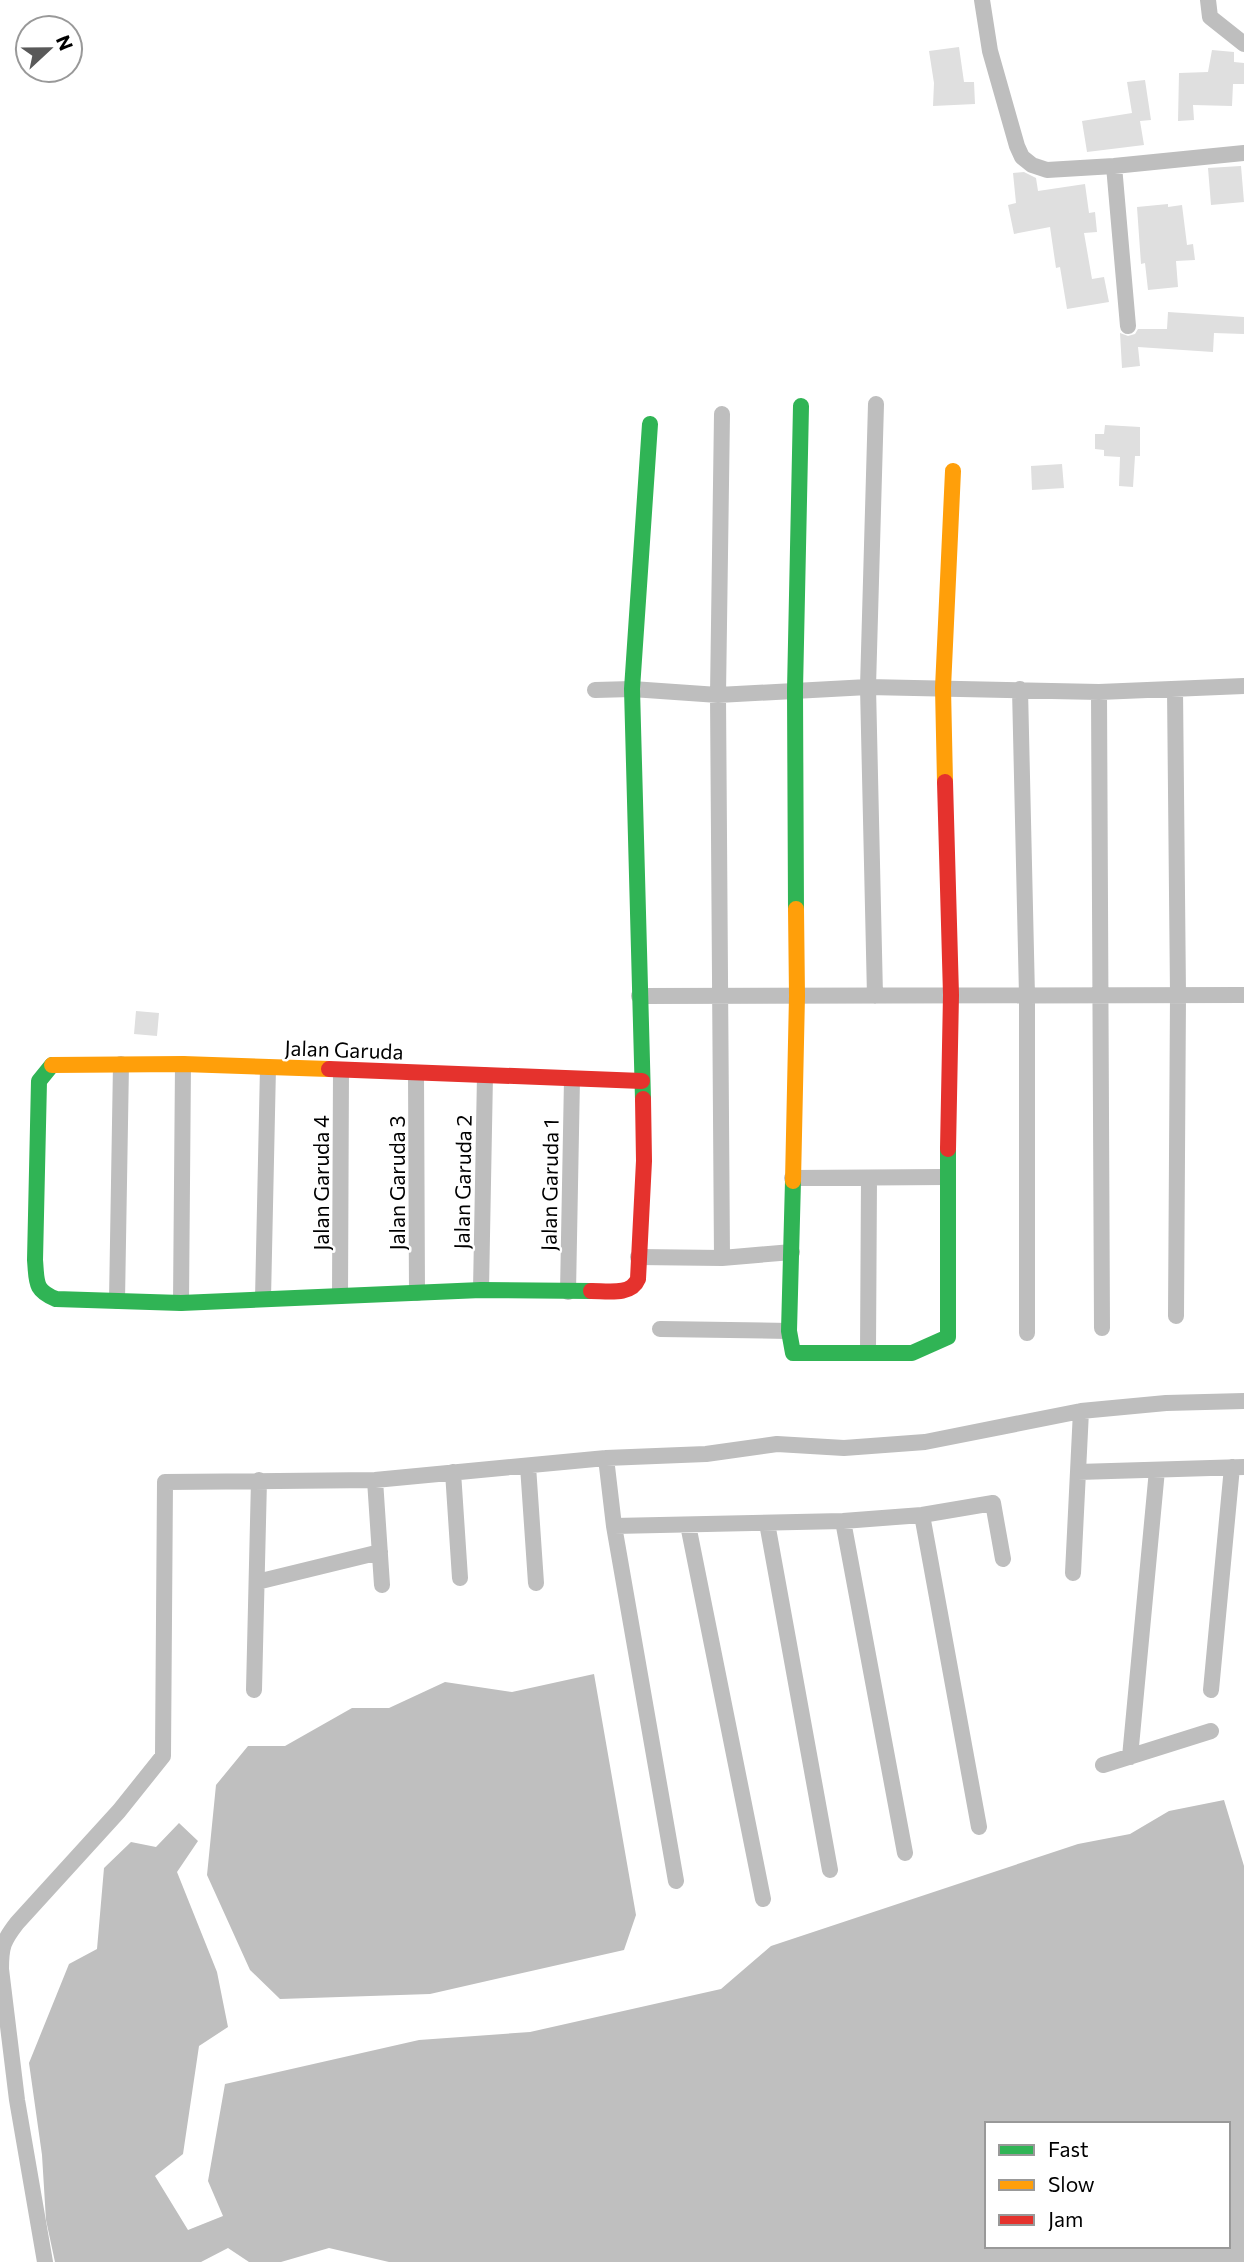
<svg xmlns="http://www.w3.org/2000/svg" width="1244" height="2262" viewBox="0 0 1244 2262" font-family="Commissioner,sans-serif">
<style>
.water{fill:#bfbfbf;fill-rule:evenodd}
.building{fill:#dfdfdf}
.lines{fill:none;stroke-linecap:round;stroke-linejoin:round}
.street{stroke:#bebebe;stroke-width:16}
.fast{stroke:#30b455;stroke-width:16}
.slow{stroke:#ff9f0a;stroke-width:16}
.jam{stroke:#e5322d;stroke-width:16}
.labels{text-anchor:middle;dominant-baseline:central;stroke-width:5;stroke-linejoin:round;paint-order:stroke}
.street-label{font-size:21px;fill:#000;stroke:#fff}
</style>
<rect width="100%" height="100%" fill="#fff"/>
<path class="water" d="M 594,1674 L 636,1915 L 624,1950 L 430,1994 L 280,1999 L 250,1970 L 207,1875 L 216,1785 L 248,1746 L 285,1746 L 352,1708 L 389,1708 L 445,1682 L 512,1692 Z
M 1224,1800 L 1244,1866 L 1244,2262 L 389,2262 L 329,2248 L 281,2262 L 249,2262 L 228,2248 L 201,2262 L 55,2262 L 46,2220 L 42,2155 L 29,2063 L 69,1964 L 97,1949 L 104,1868 L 131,1842 L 156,1847 L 179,1823 L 198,1841 L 177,1872 L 217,1972 L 228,2027 L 199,2046 L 183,2154 L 155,2176 L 188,2230 L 223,2216 L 208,2181 L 225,2084 L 419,2040 L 530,2032 L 721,1989 L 771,1946 L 1078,1844 L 1130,1834 L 1169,1811 ZM 987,2124 L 1228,2124 L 1228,2246 L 987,2246 Z"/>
<path class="building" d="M 959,47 L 964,82 L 974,82 L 975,104 L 933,106 L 934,83 L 929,51 Z
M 1212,50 L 1234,52 L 1234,62 L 1244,63 L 1244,84 L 1233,84 L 1232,106 L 1193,105 L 1194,120 L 1178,121 L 1179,73 L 1208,72 Z
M 1145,80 L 1151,120 L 1140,121 L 1144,145 L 1087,152 L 1082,121 L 1132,113 L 1127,82 Z
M 1241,166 L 1244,202 L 1211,205 L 1208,168 Z
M 1024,172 L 1036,178 L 1038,191 L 1085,184 L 1089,213 L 1095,212 L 1097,232 L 1084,233 L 1092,279 L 1104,277 L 1109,302 L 1067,309 L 1060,267 L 1056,268 L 1050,227 L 1014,234 L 1008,205 L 1016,203 L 1013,173 Z
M 1168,204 L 1168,207 L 1182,205 L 1187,245 L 1193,244 L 1195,260 L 1176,261 L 1178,287 L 1148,290 L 1145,263 L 1141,264 L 1137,207 Z
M 1168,312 L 1244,317 L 1244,334 L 1214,333 L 1213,352 L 1138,347 L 1140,366 L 1122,368 L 1120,333 L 1128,336 L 1135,334 L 1138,329 L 1167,329 Z
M 1105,425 L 1140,427 L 1140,456 L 1135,456 L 1133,487 L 1119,486 L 1120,457 L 1104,456 L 1104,450 L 1095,449 L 1095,434 L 1104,434 Z
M 1062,464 L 1064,488 L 1032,490 L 1031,466 Z
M 136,1011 L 159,1013 L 157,1036 L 134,1034 Z"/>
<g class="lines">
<path class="street" d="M 982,0 L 990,51 L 1017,146 L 1022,157 L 1032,165 L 1047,170 L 1114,166 L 1244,153
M 1208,0 L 1210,17 L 1244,44
M 1114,166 L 1128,326
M 1020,689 L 1027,996 L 1027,1333
M 1175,689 L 1178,995 L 1176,1316
M 595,690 L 632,689 L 718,695 L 868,687 L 1099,692 L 1244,686
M 1099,692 L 1102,1328
M 639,996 L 1244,995
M 875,996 L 868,687 L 876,404
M 416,1073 L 417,1293
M 792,1178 L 947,1177
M 638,1257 L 722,1258 L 792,1252
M 722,1258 L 718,695 L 722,414
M 481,1290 L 485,1075
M 568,1292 L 572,1079
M 340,1296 L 341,1070
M 263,1299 L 268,1067
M 117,1301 L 121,1064
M 181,1303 L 183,1064
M 660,1329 L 789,1331
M 868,1352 L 869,1178
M 606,1458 L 614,1526 L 676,1881
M 528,1466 L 536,1583
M 453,1472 L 460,1578
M 1078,1472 L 1244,1467
M 375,1480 L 382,1585
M 922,1515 L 979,1827
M 843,1521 L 905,1853
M 767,1523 L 830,1870
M 688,1525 L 763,1899
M 614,1526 L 843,1521 L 922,1515 L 993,1503 L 1003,1559
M 1073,1573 L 1081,1411
M 257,1582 L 380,1552
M 254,1690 L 259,1480
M 1211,1690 L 1232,1467
M 1130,1757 L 1157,1470
M 1103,1765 L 1211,1731
M 45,2262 L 17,2100 L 1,1969 C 1,1947 3,1941 17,1923 L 119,1811 L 163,1756 L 165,1482 L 375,1480 L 606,1458 L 706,1454 L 777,1444 L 844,1448 L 925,1442 L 1081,1411 L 1166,1403 L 1244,1401"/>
<path class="fast" d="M 796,909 L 795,690 L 801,406
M 52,1065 L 39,1081 L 35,1260 C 37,1282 34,1290 56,1299 L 181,1303 L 481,1290 L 591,1291
M 643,1099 L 632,689 L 650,424
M 793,1181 L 789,1331 L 793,1353 L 912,1353 L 948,1337 L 948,1149"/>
<path class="slow" d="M 945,782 L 943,688 L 953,471
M 52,1065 L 183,1064 L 329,1069
M 793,1181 L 797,996 L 796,909"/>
<path class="jam" d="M 945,782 L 951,995 L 948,1149
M 329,1069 L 642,1081
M 591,1291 C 607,1291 631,1296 638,1279 L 644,1161 L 643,1099"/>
</g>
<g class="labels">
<g class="street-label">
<text transform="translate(344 1049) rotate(2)">Jalan Garuda</text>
<text transform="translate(462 1182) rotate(-89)">Jalan Garuda 2</text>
<text transform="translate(320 1183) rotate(-90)">Jalan Garuda 4</text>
<text transform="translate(396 1183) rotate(-90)">Jalan Garuda 3</text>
<text transform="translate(549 1185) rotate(-89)">Jalan Garuda 1</text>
</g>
</g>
<rect x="985" y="2122" width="245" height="126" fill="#ffffff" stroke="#999999" stroke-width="2"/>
<rect x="999" y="2145" width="35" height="10" fill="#30b455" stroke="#999999" stroke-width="2"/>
<text x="1048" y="2157" font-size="21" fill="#000000">Fast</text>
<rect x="999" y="2180" width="35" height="10" fill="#ff9f0a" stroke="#999999" stroke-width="2"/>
<text x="1048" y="2192" font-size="21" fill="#000000">Slow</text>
<rect x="999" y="2215" width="35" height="10" fill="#e5322d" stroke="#999999" stroke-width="2"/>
<text x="1048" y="2227" font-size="21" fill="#000000">Jam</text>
<g transform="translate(49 49) rotate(68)"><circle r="33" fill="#ffffff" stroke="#999999" stroke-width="2"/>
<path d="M0-5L12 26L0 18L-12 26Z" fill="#595959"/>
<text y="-10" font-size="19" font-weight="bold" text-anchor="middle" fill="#000000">N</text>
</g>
</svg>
